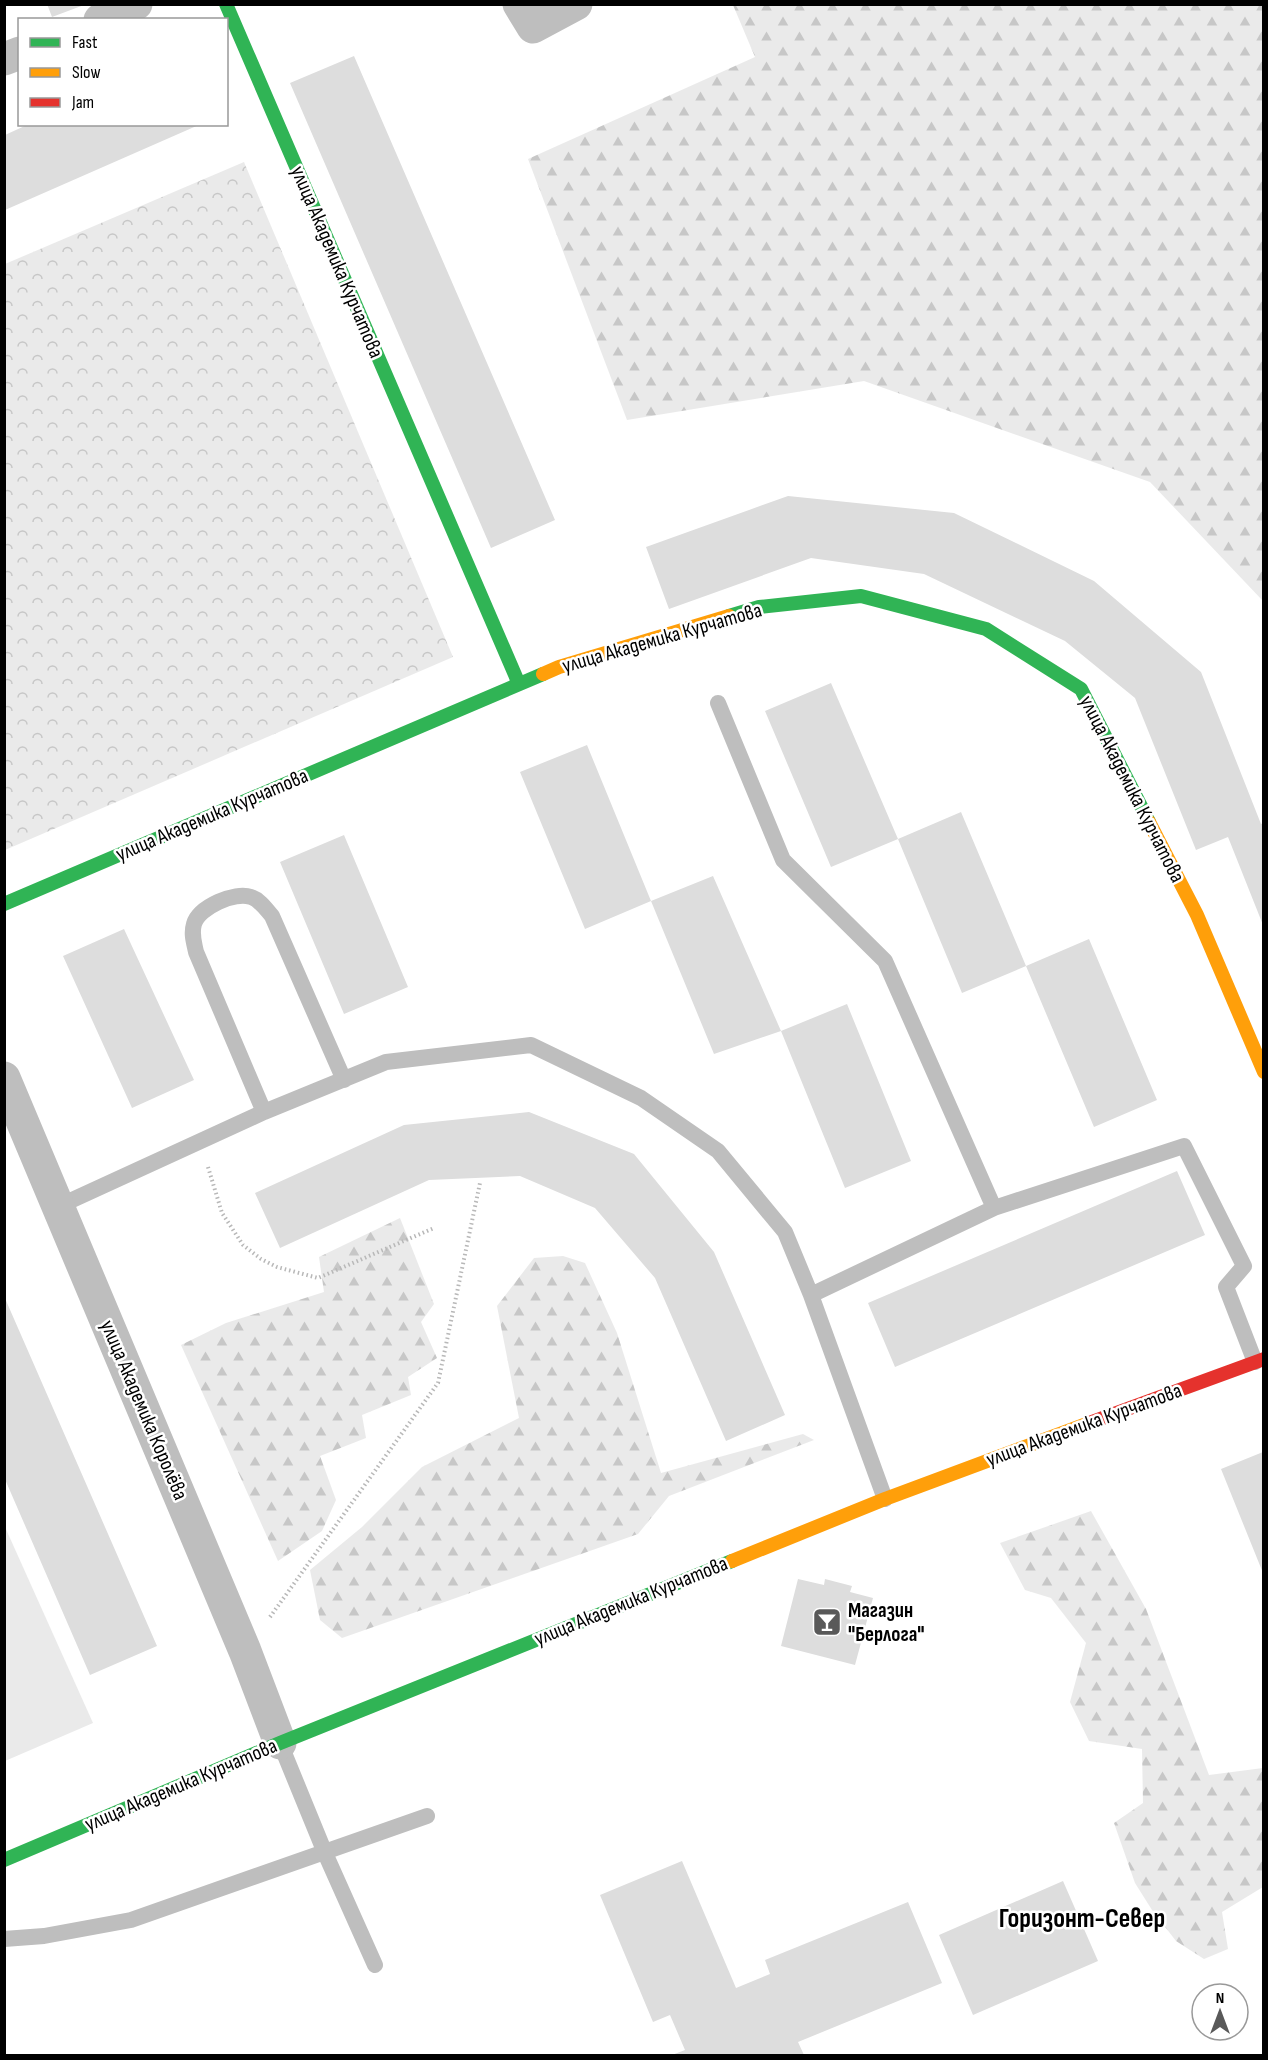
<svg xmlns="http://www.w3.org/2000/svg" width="1268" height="2060" viewBox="0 0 1268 2060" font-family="'Sofia Sans Condensed',sans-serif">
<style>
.grass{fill:#eaeaea}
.forest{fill:url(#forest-firs)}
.park{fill:url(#park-crowns)}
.building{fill:#ddd}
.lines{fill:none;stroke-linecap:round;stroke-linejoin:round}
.path{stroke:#b8b8b8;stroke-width:4;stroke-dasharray:1.5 3;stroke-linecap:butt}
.lane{stroke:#bebebe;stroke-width:16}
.street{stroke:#bebebe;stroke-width:33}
.fast{stroke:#30b455;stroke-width:14}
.slow{stroke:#ff9f0a;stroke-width:14}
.jam{stroke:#e5322d;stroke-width:14}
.labels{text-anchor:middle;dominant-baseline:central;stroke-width:5;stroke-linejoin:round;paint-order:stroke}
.street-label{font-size:21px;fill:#000;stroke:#fff}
.poi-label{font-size:21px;font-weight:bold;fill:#000;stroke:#fff;text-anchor:start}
.district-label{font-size:27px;font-weight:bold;fill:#000;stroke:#fff}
</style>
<defs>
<pattern id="forest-firs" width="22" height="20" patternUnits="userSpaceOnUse" patternTransform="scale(1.5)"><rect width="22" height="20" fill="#eaeaea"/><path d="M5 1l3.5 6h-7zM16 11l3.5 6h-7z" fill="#c7c7c7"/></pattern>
<pattern id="park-crowns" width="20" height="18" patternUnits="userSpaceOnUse" patternTransform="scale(1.5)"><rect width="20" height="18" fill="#eaeaea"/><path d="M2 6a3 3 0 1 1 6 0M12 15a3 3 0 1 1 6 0" fill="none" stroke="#c7c7c7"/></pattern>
</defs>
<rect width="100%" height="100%" fill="#fff"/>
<path class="grass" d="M 5,1527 L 93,1723 L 5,1761 L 4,1761 Z"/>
<path class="forest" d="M 733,5 L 1263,5 L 1263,601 L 1150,482 L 864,381 L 627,420 L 528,159 L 755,57 Z
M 400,1218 L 434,1304 L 421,1322 L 437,1358 L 408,1377 L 411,1395 L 362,1415 L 366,1438 L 320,1456 L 336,1500 L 322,1531 L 278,1561 L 181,1345 L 226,1323 L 324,1292 L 319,1257 Z
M 563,1256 L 585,1263 L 617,1333 L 661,1473 L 803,1434 L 814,1440 L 669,1496 L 638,1534 L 342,1638 L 320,1620 L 310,1570 L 362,1527 L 422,1467 L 519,1418 L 497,1306 L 534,1258 Z
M 1091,1511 L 1146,1609 L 1209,1775 L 1263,1768 L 1263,1887 L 1222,1912 L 1228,1949 L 1204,1959 L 1176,1941 L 1152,1910 L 1135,1883 L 1114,1823 L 1143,1803 L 1142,1749 L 1089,1741 L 1070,1702 L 1086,1643 L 1051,1598 L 1025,1590 L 1000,1543 Z"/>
<path class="park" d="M 244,162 L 453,657 L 5,850 L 5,264 Z"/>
<path class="building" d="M 47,4 L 84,4 L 84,5 L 52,17 Z
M 354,56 L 555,520 L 491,548 L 290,83 Z
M 29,124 L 201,124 L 5,210 L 5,135 Z
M 788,496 L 954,513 L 1094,581 L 1201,672 L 1261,824 L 1263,823 L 1263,925 L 1228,837 L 1196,850 L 1135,698 L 1065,641 L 924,574 L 811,558 L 669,609 L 646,547 Z
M 831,683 L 898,839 L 831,867 L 765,711 Z
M 587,745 L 651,901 L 585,929 L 520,772 Z
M 961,812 L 1026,966 L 962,993 L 898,839 Z
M 344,835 L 408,987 L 344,1014 L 280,862 Z
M 713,876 L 781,1031 L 714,1054 L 651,901 Z
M 124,929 L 194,1080 L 132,1108 L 63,956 Z
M 1089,939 L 1157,1100 L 1094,1127 L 1026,966 Z
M 847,1004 L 911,1161 L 845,1188 L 781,1031 Z
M 529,1112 L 634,1154 L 714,1252 L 785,1415 L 726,1441 L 655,1278 L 595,1208 L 520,1176 L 429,1180 L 280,1248 L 255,1193 L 404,1125 Z
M 1177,1171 L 1205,1235 L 895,1367 L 868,1303 Z
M 4,1296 L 157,1646 L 90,1675 L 4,1477 Z
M 1263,1452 L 1263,1573 L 1221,1469 Z
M 798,1579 L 824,1585 L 825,1579 L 852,1586 L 850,1592 L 873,1598 L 855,1665 L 781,1646 Z
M 682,1861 L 736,1988 L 770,1974 L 765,1960 L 908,1902 L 942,1983 L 798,2042 L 804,2055 L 672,2055 L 685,2050 L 670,2015 L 653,2022 L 600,1895 Z
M 1063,1881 L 1098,1961 L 973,2015 L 939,1935 Z"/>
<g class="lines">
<path class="path" d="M 208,1167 L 222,1213 L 243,1245 L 261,1259 L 277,1267 L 318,1278 L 434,1228
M 270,1617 L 438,1383 L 480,1183"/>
<path class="lane" d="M 718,703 L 783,860 L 885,961 L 994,1208 L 811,1295
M 264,1112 L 196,952 C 194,942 191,934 194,924 C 199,907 235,891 251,897 C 260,900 266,909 272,916 L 344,1080
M 59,1206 L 264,1112 L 386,1062 L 531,1045 L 641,1098 L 718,1151 L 785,1232 L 811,1295 L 885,1499
M 994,1208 L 1184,1146 L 1244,1266 L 1226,1287 L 1255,1362
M 280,1743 L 325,1853 L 375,1965
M 4,1939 L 44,1936 L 131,1920 L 427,1816"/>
<path class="street" d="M 519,4 L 533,27 L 576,4
M 100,20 L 136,4
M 4,59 L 20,53
M 4,1078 L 245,1651 L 280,1743"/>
<path class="fast" d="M 226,4 L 519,684
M 729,616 L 759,607 L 861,596 L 986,629 L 1081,689 L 1149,822
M 4,904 L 543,674
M 4,1860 L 280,1743 L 732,1561"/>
<path class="slow" d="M 543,674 L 559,667 L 729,616
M 1149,822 L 1197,915 L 1264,1072
M 732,1561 L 885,1499 L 1089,1423"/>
<path class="jam" d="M 1089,1423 L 1264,1359"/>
</g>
<defs>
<g id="bar-square" transform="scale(1.5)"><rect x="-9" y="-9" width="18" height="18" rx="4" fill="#595959" stroke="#fff"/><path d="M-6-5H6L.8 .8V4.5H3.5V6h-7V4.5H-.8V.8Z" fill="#fff"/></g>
</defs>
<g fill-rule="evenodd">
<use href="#bar-square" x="827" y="1622"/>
</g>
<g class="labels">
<g class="street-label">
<text transform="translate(337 262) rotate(67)">улица Академика Курчатова</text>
<text transform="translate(662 638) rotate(-16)">улица Академика Курчатова</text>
<text transform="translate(1132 789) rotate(63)">улица Академика Курчатова</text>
<text transform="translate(212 815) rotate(-23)">улица Академика Курчатова</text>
<text transform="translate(144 1410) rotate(67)">улица Академика Королёва</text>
<text transform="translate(1084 1425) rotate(-20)">улица Академика Курчатова</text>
<text transform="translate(631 1601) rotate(-22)">улица Академика Курчатова</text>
<text transform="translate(181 1785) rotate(-23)">улица Академика Курчатова</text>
</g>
<g class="poi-label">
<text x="848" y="1610">Магазин<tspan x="848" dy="24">"Берлога"</tspan></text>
</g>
<g class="district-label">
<text x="1082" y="1919">Горизонт-Север</text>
</g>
</g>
<rect width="1268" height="2060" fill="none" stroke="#000000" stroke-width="12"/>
<rect x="18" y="18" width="210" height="108" fill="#ffffff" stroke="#999999" stroke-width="1.5"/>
<rect x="30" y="38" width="30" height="9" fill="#30b455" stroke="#999999" stroke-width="1.5"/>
<text x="72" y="48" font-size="18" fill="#000000">Fast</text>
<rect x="30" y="68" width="30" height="9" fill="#ff9f0a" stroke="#999999" stroke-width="1.5"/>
<text x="72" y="78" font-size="18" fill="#000000">Slow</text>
<rect x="30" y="98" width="30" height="9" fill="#e5322d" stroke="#999999" stroke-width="1.5"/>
<text x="72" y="108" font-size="18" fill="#000000">Jam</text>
<g transform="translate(1220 2012)"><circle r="28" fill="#ffffff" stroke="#999999" stroke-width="1.5"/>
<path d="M0-4.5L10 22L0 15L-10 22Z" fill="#595959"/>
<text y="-9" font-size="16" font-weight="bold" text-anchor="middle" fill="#000000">N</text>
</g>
</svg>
